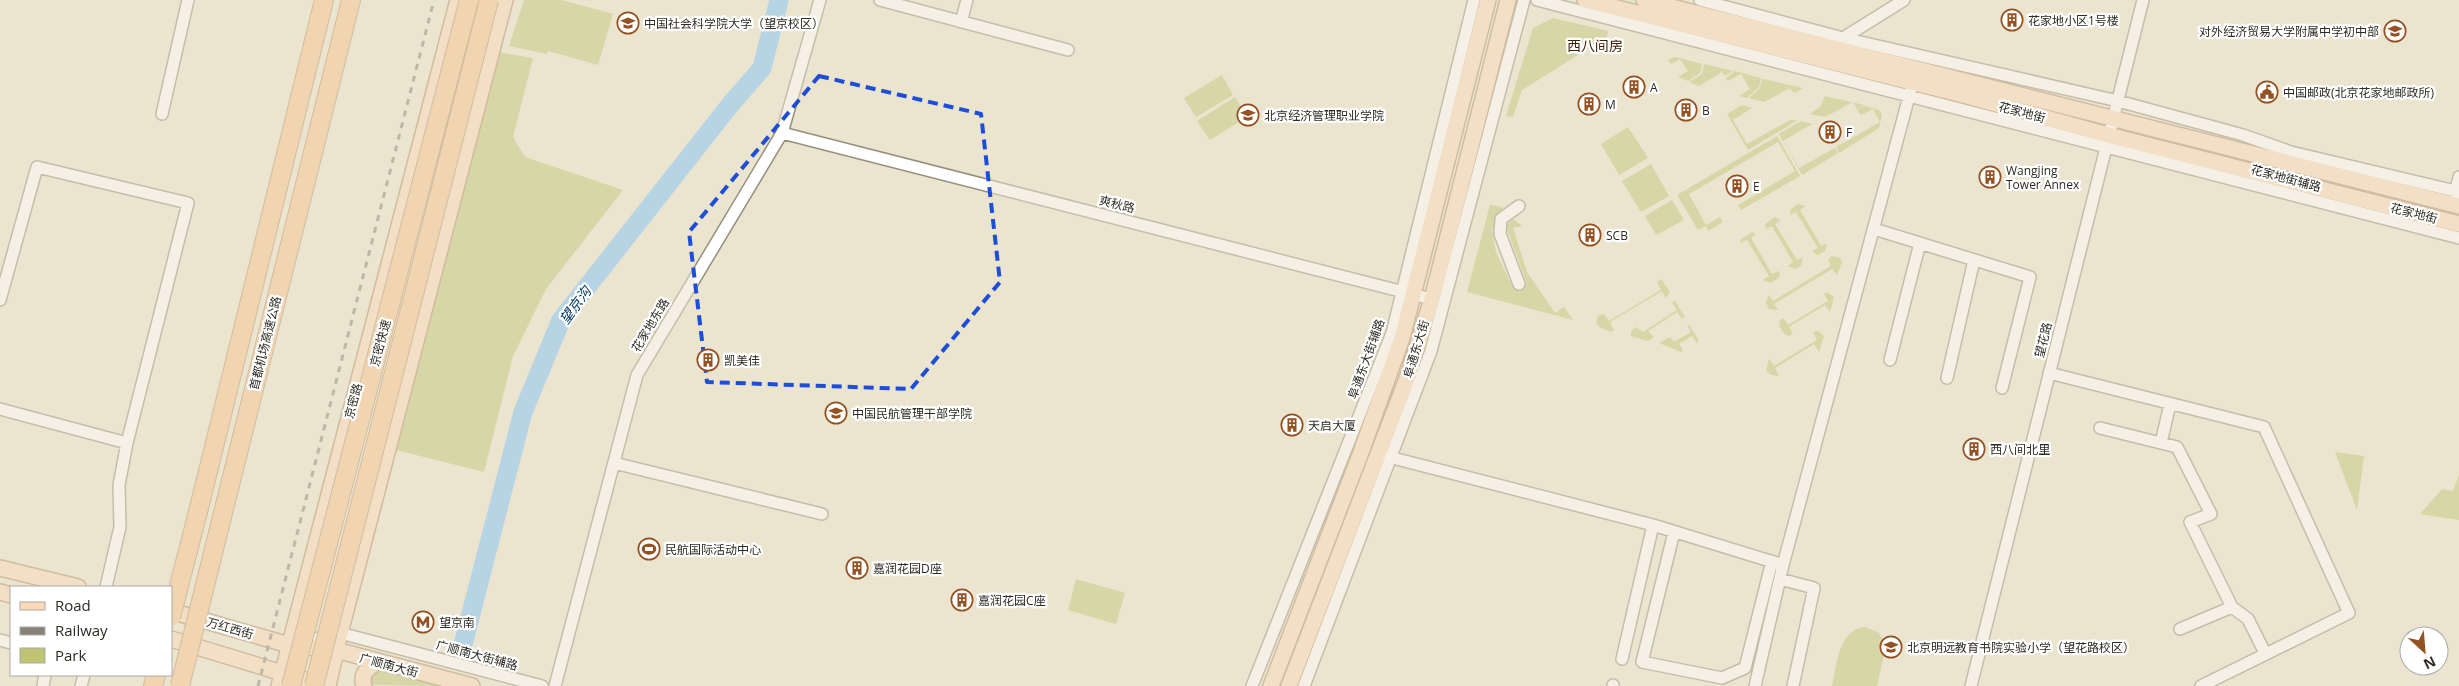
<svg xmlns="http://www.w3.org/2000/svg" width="2459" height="686" viewBox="0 0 2459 686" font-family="'Open Sans','Noto Sans SC',sans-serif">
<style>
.green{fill:#bdc573}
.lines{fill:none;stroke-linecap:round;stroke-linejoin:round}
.river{stroke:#77c0fd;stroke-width:19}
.minor-casing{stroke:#968f7c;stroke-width:14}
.major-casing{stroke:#b18c67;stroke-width:18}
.highway-casing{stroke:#b18c67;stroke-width:20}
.minor{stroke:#fff;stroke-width:11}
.major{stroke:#fbd9b9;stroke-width:15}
.highway{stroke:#f8c08b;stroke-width:18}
.rail{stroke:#878275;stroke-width:3;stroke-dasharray:6 6;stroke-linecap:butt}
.highway-bridge-casing{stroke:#b18c67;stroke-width:20;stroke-linecap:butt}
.highway-bridge{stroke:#f8c08b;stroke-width:18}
.marked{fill:none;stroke:#1d4ed8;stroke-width:4;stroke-dasharray:10 6;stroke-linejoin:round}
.labels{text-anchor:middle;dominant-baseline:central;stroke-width:4.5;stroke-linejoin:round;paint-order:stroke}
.poi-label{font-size:12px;fill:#2d2a23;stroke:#fff;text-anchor:start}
.street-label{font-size:12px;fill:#2d2a23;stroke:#fff}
.neighbourhood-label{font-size:14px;fill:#402009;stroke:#fff}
.water-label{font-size:14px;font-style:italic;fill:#003960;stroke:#fff}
</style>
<rect width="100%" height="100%" fill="#ebe4cf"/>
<path class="green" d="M 524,0 L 562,0 L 613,14 L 598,65 L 548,51 L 547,54 L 509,46 Z
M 1553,18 L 1608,31 L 1607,37 L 1522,90 L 1513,117 L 1506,116 L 1533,28 Z
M 486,50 L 533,58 L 513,137 L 525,157 L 623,190 L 546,289 L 513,356 L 484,472 L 380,446 Z
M 1675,57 L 1702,64 L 1700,73 L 1688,81 L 1678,77 L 1688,71 L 1680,59 L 1671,64 L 1668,60 Z
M 1704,64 L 1733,71 L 1725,76 L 1722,72 L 1699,86 L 1689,82 L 1702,74 Z
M 1735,71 L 1761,78 L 1759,87 L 1747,98 L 1739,96 L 1750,89 L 1741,74 L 1728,81 L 1726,78 Z
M 1222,75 L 1233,95 L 1196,117 L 1184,98 Z
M 1762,79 L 1763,79 L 1803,88 L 1794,93 L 1790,88 L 1764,102 L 1749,98 L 1760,88 Z
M 1825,96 L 1864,105 L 1857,109 L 1853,102 L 1825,117 L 1810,114 L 1821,106 Z
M 1235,97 L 1247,117 L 1210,140 L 1197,121 Z
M 1742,105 L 1752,108 L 1733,120 L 1747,144 L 1790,120 L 1798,120 L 1748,150 L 1727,114 Z
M 1864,106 L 1879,110 L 1882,114 L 1879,128 L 1839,153 L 1836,147 L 1880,122 L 1873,109 L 1861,115 L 1857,110 Z
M 1801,121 L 1812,124 L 1783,141 L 1799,168 L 1835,148 L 1838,153 L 1802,175 L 1779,134 Z
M 1628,127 L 1648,158 L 1619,175 L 1601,144 Z
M 1777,136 L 1800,176 L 1741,210 L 1738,205 L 1795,171 L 1778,142 L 1689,194 L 1706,225 L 1720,217 L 1723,222 L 1708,231 L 1706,226 L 1698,230 L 1677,195 Z
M 1651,164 L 1669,196 L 1641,212 L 1622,181 Z
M 1672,200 L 1684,220 L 1656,235 L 1645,216 Z
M 1798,204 L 1805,206 L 1800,210 L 1821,246 L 1827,243 L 1825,251 L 1818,255 L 1812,251 L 1818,248 L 1796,212 L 1790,215 L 1791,209 Z
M 1490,205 L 1503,207 L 1492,230 L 1496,252 L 1514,290 L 1527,284 L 1506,226 L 1513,219 L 1522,226 L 1513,228 L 1527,272 L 1555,313 L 1564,307 L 1573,320 L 1467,292 Z
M 1775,217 L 1781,220 L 1775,224 L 1797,260 L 1803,257 L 1801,266 L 1795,269 L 1788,266 L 1793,262 L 1772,226 L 1766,229 L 1765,224 Z
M 1752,232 L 1756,234 L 1751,238 L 1772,274 L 1778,271 L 1780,273 L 1779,278 L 1770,283 L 1763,280 L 1769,276 L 1747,240 L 1741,243 L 1740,240 Z
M 1832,256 L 1840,258 L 1842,262 L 1837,275 L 1832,269 L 1774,304 L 1778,310 L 1769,309 L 1766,302 L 1769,295 L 1773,301 L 1831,266 L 1828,259 Z
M 1661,279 L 1670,292 L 1666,298 L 1662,291 L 1610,322 L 1614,330 L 1611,332 L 1599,327 L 1596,322 L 1598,316 L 1604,314 L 1609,321 L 1661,290 L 1657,282 Z
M 1827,292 L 1834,297 L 1830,312 L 1825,305 L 1789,327 L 1793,334 L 1788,336 C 1782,333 1778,327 1780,320 L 1783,318 L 1788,325 L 1828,301 L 1824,294 Z
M 1675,301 L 1685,317 L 1682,319 L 1677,312 L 1648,331 L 1654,337 L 1648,341 L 1631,336 L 1631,331 L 1636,327 L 1643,332 L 1677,310 L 1672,303 Z
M 1689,325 L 1699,341 L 1697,343 L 1692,336 L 1679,344 L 1683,350 L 1681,352 L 1659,343 L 1670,337 L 1674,342 L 1691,332 L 1687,326 Z
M 1818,331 L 1824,336 L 1819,352 L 1814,344 L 1775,368 L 1779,376 L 1771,375 L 1766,370 L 1769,359 L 1774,366 L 1817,340 L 1813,332 Z
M 2335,452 L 2364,456 L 2357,510 Z
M 2459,475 L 2459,520 L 2420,514 L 2442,489 L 2453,491 Z
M 1076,579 L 1125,593 L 1116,624 L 1068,610 Z
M 1864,627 L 1878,632 L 1886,645 L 1877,686 L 1832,686 C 1837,665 1838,631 1864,627 Z
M 377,670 L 438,685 L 438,686 L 373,685 L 370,682 L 371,672 Z"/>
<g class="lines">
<path class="river" d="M 460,656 L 523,412 L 561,320 L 730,105 L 762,68 L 779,0"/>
<g class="minor-casing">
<path id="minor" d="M 880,0 L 1068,50
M 1537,0 L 2459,238
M 1700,0 L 1843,38 L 2118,101 L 2243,135 L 2291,152 L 2459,192
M 961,22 L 967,0
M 1840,40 L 1904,0
M 162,114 L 188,0
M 782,133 L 1439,301
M 2454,198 L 2459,177
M 1519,206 L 1501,219 L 1500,234 L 1519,284
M 1874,229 L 2030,277 L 2002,388
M 0,300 L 37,167 L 188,203 L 127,443 L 119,485 L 120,527 L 106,587
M 1890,360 L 1920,243
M 2049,373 L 2264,427 L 2349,613 L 2201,686
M 1947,378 L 1974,260
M 0,409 L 127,443
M 2100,428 L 2177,447 L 2211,514 L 2190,522 L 2232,607 L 2248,619 L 2265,653
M 2161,443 L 2170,404
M 1385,456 L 1653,525 L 1783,565
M 614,463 L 822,514
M 1674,532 L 1642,662 L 1722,678 L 1745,668 L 1772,561
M 1780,579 L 1814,588 L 1793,686
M 2180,629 L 2232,607
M 0,640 L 11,643
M 297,643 L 340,633 L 542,686
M 1622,659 L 1653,525
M 43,686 L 45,675
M 81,686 L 84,675
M 555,686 L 637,375 L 782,133 L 820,0
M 1252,686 L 1392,333 L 1474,0
M 1304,686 L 1431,351 L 1524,0
M 1613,686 L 1613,685
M 1755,686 L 1783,565 L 1911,89
M 1971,686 L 2143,0"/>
</g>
<g class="major-casing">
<path id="major" d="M 1585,0 L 1967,96 L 2108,135 L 2459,224
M 1644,0 L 2459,206
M 0,568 L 78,587
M 0,592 L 11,595
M 171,611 L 289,645 L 336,650 L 472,686
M 171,639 L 325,686
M 279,686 L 458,0
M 328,686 L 340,633 L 505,0
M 364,686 C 360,674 368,668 377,662
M 1271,686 L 1360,455 L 1402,338 L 1488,0
M 1289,686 L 1408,376 L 1432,299 L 1508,0"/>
</g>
<g class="highway-casing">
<path id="highway" d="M 198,512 L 324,0
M 222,517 L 351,0
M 153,686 L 156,675"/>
</g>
<use href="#minor" class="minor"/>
<use href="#major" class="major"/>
<use href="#highway" class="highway"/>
<path class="rail" d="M 258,686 L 434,0"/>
<g class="highway-bridge-casing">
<path id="highway-bridge" d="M 171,617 L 198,512
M 180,686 L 222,517
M 291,686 L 469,0
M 314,686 L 489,0"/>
</g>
<use href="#highway-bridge" class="highway-bridge"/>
</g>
<path d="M0 0H2459V686H0ZM 819,76 L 981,114 L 1000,282 L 911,389 L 707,382 L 689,232 Z" fill="#ebe4cf" fill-opacity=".55" fill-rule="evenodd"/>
<path class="marked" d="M 819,76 L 981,114 L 1000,282 L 911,389 L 707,382 L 689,232 Z"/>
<defs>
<g id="building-ring" transform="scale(1.125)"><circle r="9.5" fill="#fff" stroke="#945121" stroke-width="1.5"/><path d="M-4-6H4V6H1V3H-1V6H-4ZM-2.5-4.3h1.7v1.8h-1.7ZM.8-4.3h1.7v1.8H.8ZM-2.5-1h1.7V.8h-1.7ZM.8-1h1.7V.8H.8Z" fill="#945121"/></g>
<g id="university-ring" transform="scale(1.125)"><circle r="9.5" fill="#fff" stroke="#945121" stroke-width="1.5"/><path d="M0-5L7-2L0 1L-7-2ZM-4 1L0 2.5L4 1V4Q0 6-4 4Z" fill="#945121"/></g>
<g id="school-ring" transform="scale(1.125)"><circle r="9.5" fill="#fff" stroke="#945121" stroke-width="1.5"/><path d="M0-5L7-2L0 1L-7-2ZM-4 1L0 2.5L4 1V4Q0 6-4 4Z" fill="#945121"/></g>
<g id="civic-ring" transform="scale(1.125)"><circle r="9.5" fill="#fff" stroke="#945121" stroke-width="1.5"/><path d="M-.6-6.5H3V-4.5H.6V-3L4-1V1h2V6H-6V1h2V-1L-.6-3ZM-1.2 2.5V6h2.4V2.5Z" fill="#945121"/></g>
<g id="stadium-ring" transform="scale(1.125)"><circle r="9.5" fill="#fff" stroke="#945121" stroke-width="1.5"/><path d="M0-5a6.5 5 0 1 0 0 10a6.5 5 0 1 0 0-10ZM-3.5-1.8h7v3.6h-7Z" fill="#945121"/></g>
<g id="metro-ring" transform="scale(1.125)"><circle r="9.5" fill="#fff" stroke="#945121" stroke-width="1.5"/><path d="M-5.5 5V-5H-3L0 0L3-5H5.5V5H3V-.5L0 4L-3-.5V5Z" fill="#945121"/></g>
</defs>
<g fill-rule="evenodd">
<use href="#building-ring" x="2012" y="20"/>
<use href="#university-ring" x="628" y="23"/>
<use href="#school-ring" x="2395" y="31"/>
<use href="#building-ring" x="1634" y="87"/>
<use href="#civic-ring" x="2267" y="92"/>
<use href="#building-ring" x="1589" y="104"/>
<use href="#building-ring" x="1686" y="110"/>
<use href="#university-ring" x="1248" y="115"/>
<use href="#building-ring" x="1830" y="132"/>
<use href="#building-ring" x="1990" y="177"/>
<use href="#building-ring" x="1737" y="186"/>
<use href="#building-ring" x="1590" y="235"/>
<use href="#building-ring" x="708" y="360"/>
<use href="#university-ring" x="836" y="413"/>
<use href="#building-ring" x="1292" y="425"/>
<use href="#building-ring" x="1974" y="449"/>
<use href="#stadium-ring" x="649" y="549"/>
<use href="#building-ring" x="857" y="568"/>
<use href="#building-ring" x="962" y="600"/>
<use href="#metro-ring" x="423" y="622"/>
<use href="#school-ring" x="1891" y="647"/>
</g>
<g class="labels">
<g class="poi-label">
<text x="2028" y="20">花家地小区1号楼</text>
<text x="644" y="23">中国社会科学院大学（望京校区）</text>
<text x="2379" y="31" text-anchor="end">对外经济贸易大学附属中学初中部</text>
<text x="1650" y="87">A</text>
<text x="2283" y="92">中国邮政(北京花家地邮政所)</text>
<text x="1605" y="104">M</text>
<text x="1702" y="110">B</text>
<text x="1264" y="115">北京经济管理职业学院</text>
<text x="1846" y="132">F</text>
<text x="2006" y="170">Wangjing<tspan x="2006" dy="14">Tower Annex</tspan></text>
<text x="1753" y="186">E</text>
<text x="1606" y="235">SCB</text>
<text x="724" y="360">凯美佳</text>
<text x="852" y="413">中国民航管理干部学院</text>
<text x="1308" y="425">天启大厦</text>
<text x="1990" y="449">西八间北里</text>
<text x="665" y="549">民航国际活动中心</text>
<text x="873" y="568">嘉润花园D座</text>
<text x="978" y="600">嘉润花园C座</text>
<text x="439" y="622">望京南</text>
<text x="1907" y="647">北京明远教育书院实验小学（望花路校区）</text>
</g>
<g class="street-label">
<text transform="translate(2022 112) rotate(15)">花家地街</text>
<text transform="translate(2286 178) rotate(15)">花家地街辅路</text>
<text transform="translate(1117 204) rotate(14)">爽秋路</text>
<text transform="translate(2414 213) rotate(14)">花家地街</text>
<text transform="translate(650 325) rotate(-59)">花家地东路</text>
<text transform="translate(2043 340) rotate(-76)">望花路</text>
<text transform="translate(265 343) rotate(-76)">首都机场高速公路</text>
<text transform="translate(380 343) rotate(-75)">京密快速</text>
<text transform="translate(1416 349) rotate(-73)">阜通东大街</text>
<text transform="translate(1366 359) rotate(-70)">阜通东大街辅路</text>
<text transform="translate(353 401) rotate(-75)">京密路</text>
<text transform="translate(230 628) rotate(16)">万红西街</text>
<text transform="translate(477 655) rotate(15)">广顺南大街辅路</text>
<text transform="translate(389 665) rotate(15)">广顺南大街</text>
</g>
<g class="neighbourhood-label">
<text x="1595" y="45">西八间房</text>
</g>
<g class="water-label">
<text transform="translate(575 305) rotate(-54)">望京沟</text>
</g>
</g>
<rect x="10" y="586" width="162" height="90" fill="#ffffff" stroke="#abaaa7"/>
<rect x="20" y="602" width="25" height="8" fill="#fbd9b9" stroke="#abaaa7"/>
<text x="55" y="611" font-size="15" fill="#2d2a23">Road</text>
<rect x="20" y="627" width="25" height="8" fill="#878275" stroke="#abaaa7"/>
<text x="55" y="636" font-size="15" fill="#2d2a23">Railway</text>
<rect x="20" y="648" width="25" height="15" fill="#bdc573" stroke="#abaaa7"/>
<text x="55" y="661" font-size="15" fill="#2d2a23">Park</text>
<g transform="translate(2424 651) rotate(154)"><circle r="24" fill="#ffffff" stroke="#abaaa7"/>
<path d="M0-4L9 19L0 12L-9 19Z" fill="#945121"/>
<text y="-8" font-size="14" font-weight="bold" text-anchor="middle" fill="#2d2a23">N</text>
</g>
</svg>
